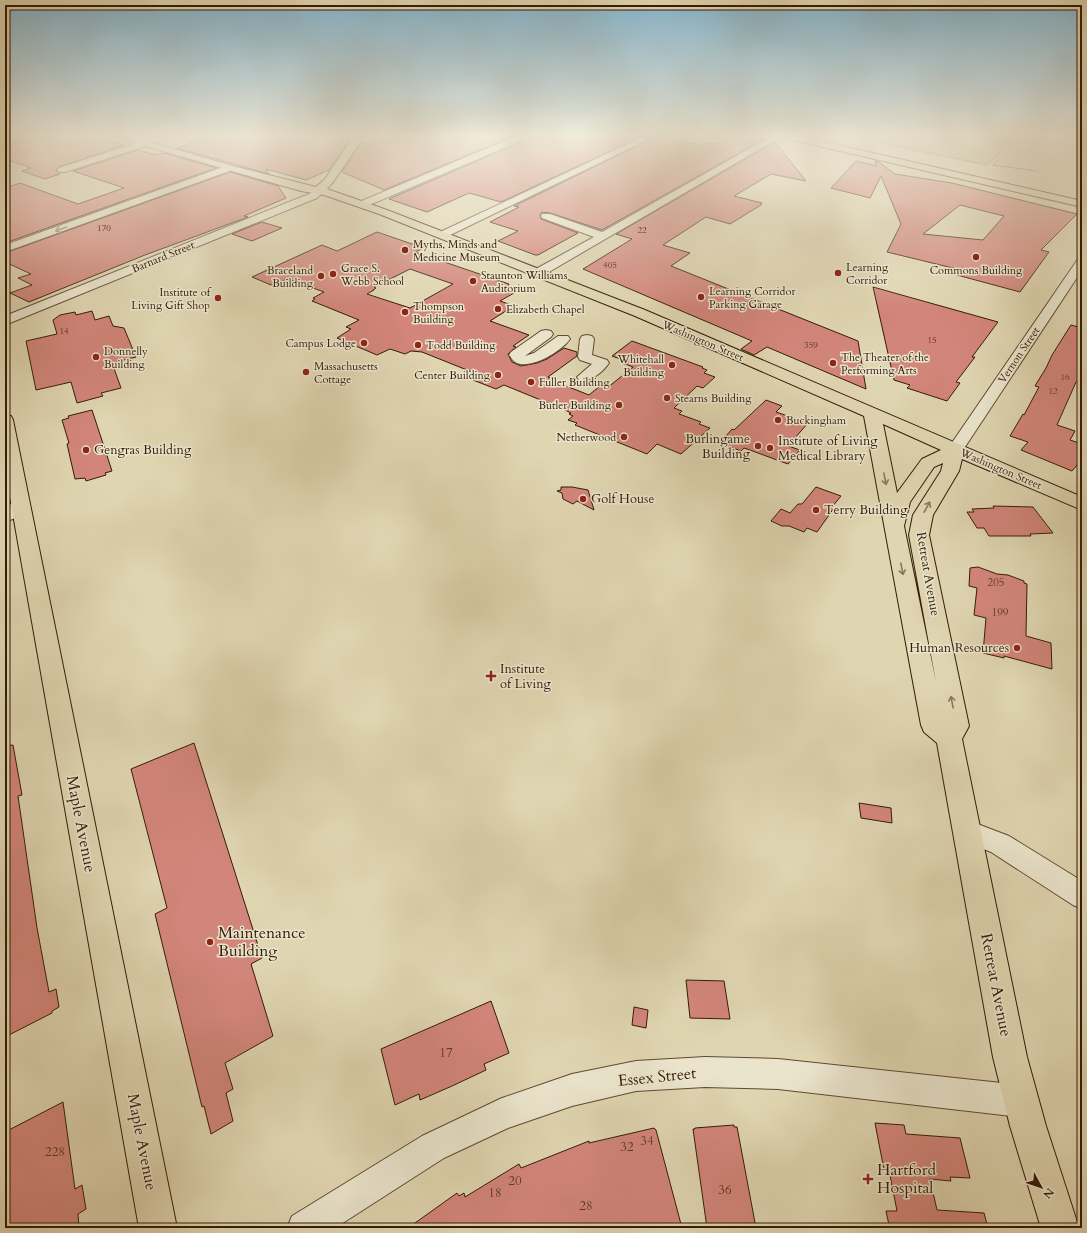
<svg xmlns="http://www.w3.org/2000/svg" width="1087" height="1233" viewBox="0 0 1087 1233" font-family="Cardo,serif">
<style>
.green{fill:#babb86;stroke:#776b46}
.building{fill:#d2857a;stroke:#341b07;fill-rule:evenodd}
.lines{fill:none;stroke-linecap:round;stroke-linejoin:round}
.minor-casing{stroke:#5f4a31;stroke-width:2}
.major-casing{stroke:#341b07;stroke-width:2}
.path{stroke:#341b07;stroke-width:1;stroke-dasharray:1.5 1;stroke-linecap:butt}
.minor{fill:#eae4cc;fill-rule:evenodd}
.major{fill:#dfd5b0;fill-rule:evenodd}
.oneway{stroke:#988a73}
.oneway2{stroke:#8a785c}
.poi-dot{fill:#8f2418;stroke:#eae4cc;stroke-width:1.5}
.labels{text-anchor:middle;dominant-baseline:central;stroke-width:3;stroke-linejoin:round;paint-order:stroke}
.far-number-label{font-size:9px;fill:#5c3624}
.far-poi-label{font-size:11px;fill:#341b07;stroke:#eae4cc;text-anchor:start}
.far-street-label{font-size:11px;fill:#341b07;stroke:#eae4cc}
.number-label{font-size:11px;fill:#5c3624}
.poi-label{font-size:13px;fill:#341b07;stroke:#eae4cc;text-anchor:start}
.street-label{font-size:13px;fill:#341b07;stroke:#eae4cc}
.near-number-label{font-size:13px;fill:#5c3624}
.near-street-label{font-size:16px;fill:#341b07;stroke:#eae4cc}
.near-poi-label{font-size:16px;fill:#341b07;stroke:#eae4cc;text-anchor:start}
</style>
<rect width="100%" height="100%" fill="#dfd5b0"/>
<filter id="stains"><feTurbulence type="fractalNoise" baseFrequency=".005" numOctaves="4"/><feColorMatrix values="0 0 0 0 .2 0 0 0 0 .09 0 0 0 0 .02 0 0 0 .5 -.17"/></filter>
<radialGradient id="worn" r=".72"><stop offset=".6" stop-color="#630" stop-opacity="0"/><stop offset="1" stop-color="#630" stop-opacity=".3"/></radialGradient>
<path class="green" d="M 847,136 L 1019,136 L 987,165 Z"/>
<path class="building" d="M 43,136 L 93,136 L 124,145 L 59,167 L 56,170 L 60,174 L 45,179 L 22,171 L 31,168 L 5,159 L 5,146 Z
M 224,136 L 336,136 L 350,139 L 329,170 L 306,180 L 266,169 L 269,174 L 177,148 L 201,140 L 206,142 Z
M 376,136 L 514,136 L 384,190 L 342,172 L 362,142 L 370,145 Z
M 529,136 L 642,136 L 501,202 L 469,193 L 427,212 L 389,199 L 528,139 Z
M 656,136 L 700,145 L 705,143 L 719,144 L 734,136 L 752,136 L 764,139 L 602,230 L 550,213 L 542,212 L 540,215 L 541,219 L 578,233 L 538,255 L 535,255 L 498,241 L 518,231 L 490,222 L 519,207 L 514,206 L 656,137 Z
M 775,142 L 806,181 L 771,174 L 734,196 L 762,203 L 761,205 L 730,224 L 706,217 L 663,245 L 690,253 L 671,266 L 858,341 L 866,389 L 767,347 L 754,355 L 741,349 L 752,341 L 583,269 L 632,239 L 616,234 Z
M 138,150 L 155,155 L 164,153 L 216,168 L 5,243 L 5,188 L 20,183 L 78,204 L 124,188 L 73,171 Z
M 856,161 L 877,166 L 875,161 L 879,162 L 895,174 L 952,183 L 1077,214 L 1041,250 L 1049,252 L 1020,292 L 957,275 L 961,270 L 887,252 L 901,224 L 881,176 L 870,198 L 831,188 ZM 960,205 L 1004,216 L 983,240 L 923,234 Z
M 230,172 L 278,186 L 286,198 L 244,216 L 248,217 L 145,255 L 29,302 L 10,293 L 32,285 L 18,278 L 31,274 L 5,262 L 5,253 Z
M 262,222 L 282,228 L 252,241 L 232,234 Z
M 377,232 L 424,248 L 415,252 L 509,284 L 506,290 L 514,293 L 500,301 L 514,306 L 490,321 L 529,335 L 513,346 L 516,347 L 508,354 L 512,362 L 521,366 L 537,363 L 547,359 L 564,348 L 577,352 L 577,356 L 548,377 L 553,379 L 551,380 L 589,395 L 600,386 L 607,388 L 633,367 L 620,362 L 623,360 L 612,356 L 632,341 L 703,367 L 702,368 L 707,370 L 704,373 L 715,377 L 703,388 L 697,386 L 674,408 L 682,411 L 679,414 L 701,422 L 699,424 L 710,428 L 681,454 L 657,444 L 647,454 L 575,425 L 577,423 L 568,420 L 573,416 L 569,414 L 571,413 L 565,410 L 504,385 L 496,389 L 473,380 L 478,376 L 475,376 L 477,374 L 422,352 L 411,351 L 405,354 L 390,349 L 377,355 L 337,338 L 351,329 L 346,327 L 359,320 L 312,301 L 315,299 L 313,298 L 324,292 L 288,279 L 271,285 L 252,277 L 322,245 L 337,251 ZM 410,269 L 453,284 L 410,308 L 367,294 L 374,290 L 373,290 L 376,288 L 374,287 Z
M 873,287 L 998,322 L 972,357 L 975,357 L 956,382 L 960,383 L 947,401 L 907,388 L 910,385 L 894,380 Z
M 92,311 L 95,320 L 109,316 L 113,326 L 124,328 L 136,357 L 112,363 L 121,388 L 101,393 L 103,396 L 77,403 L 71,382 L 36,390 L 26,341 L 57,334 L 53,320 L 60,315 L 75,312 L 76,315 Z
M 1071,325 L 1082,328 L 1082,383 L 1076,382 L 1057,425 L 1075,431 L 1070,440 L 1082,444 L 1082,459 L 1072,471 L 1021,450 L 1028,442 L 1010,436 L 1023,414 L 1024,415 L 1039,387 L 1035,386 L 1046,368 L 1052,355 Z
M 766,400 L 782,406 L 776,412 L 808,423 L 788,446 L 800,450 L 788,464 L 747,449 L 744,448 L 741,451 L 720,443 L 732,429 L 734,430 Z
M 92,410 L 112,471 L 105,473 L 106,475 L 86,481 L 85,478 L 75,479 L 67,444 L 69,443 L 62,420 L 69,418 L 68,416 Z
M 561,487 L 572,487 L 588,490 L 594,510 L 577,501 L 573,504 L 563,499 L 562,493 L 557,491 L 561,490 Z
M 816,487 L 841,496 L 832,507 L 834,508 L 817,532 L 807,528 L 804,532 L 789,526 L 782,526 L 771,521 L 781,509 L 790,513 L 798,504 L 802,504 Z
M 993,506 L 1033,507 L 1053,533 L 1030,534 L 1031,536 L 989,536 L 984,528 L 977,528 L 967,512 L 974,512 L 972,509 L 994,508 Z
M 978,567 L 997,574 L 1008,575 L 1024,581 L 1024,583 L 1027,584 L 1026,636 L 1051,643 L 1052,669 L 1004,656 L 1004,658 L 983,653 L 986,618 L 974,615 L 977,588 L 969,586 L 970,568 Z
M 194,743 L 262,958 L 251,964 L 273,1036 L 225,1063 L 233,1089 L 226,1093 L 233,1121 L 211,1134 L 204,1106 L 202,1107 L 155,914 L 167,908 L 131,769 Z
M 13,745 L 22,795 L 18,796 L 37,928 L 49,992 L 56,989 L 59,1007 L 52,1011 L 52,1013 L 5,1037 L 5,746 Z
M 859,803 L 891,808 L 892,823 L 861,818 Z
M 686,980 L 724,981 L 730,1019 L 690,1018 Z
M 491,1001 L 509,1053 L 484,1064 L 486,1070 L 452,1086 L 420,1100 L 419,1094 L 395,1105 L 381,1049 Z
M 634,1007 L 648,1010 L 646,1028 L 632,1025 Z
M 63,1102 L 75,1189 L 82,1185 L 86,1209 L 78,1214 L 79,1228 L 5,1228 L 5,1132 Z
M 875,1123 L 904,1125 L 906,1134 L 960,1138 L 970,1178 L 950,1177 L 951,1181 L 930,1179 L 937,1210 L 984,1213 L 988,1228 L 898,1228 L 898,1226 L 889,1225 L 886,1211 L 897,1211 L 889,1170 L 884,1170 Z
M 734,1125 L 734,1127 L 737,1127 L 756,1228 L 707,1228 L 693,1129 L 695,1129 L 695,1128 Z
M 654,1128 L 656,1130 L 682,1228 L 408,1228 L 457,1193 L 459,1196 L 464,1193 L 465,1197 L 519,1164 L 521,1168 L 589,1141 L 589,1143 Z"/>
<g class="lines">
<g class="minor-casing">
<path id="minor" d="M 517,136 L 528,136 L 527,138 L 367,206 L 363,207 L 358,204 L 359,202 Z
M 645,136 L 655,136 L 446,237 L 442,238 L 436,235 L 438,233 Z
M 772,136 L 782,136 L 542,276 L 534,276 L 532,273 L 534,270 L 594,237 L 542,218 L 541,216 L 542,214 L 550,214 L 602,232 Z
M 146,140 L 149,141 L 150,143 L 149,145 L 65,172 L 59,172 L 57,170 L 59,168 Z
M 229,165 L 234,168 L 232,170 L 5,252 L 5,245 Z
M 319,188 L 324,191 L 317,198 L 5,325 L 5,316 L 309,194 Z
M 1082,257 L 1082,270 L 963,450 L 961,453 L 955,455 L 949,453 L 947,450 L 1078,259 Z
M 546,330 L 551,331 L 553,334 L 551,337 L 525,356 L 534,353 L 558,336 L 568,336 L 570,339 C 562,351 529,371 515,362 C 513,361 511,357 509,355 L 511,352 L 541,331 Z
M 587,335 L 592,336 L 594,339 L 592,355 L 607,360 L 609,363 C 603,372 590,383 579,380 L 577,377 L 592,364 L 580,360 L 578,357 L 580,339 L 582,336 Z
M 20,500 L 26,502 L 29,506 C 24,514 14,519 5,522 L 5,508 L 14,502 Z
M 967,820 L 1009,836 L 1082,881 L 1082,909 L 1073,905 L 991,852 L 958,839 L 955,831 L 958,823 Z
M 705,1057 L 778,1059 L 1020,1085 L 1031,1090 L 1036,1101 L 1031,1112 L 1020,1117 L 778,1089 L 705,1087 L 636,1091 L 572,1106 L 508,1128 L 444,1158 L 335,1228 L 287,1228 L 292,1216 L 422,1136 L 502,1098 L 572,1074 L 636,1061 Z"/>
</g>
<g class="major-casing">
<path id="major" d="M 116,136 L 130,136 L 233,166 L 316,187 L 325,179 L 354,136 L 364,136 L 334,181 L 327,189 L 387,210 L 645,310 L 1082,497 L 1082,510 L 962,459 L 959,471 L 933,515 L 929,535 L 969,726 L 962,739 L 1027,1057 L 1046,1126 L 1079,1228 L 1041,1228 L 1010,1126 L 993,1057 L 937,743 L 924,732 L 921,725 L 864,416 L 635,316 L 379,214 L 324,195 L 301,191 L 118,138 ZM 883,424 L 941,450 L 922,459 L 897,493 ZM 943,463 L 941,471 L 913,515 L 909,535 L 936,682 L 904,526 L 910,502 L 934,467 Z
M 783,136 L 799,136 L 1082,201 L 1082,207 L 788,139 Z
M 5,415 L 11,416 L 13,420 L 177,1228 L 139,1228 L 5,469 Z"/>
</g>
<path class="path" d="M 1024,136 L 993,165 L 1037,171"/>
<use href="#minor" class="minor"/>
<use href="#major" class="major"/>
</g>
<defs><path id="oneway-shaft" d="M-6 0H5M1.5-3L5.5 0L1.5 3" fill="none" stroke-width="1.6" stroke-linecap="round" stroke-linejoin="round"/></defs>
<use class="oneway" href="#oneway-shaft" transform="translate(61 229) rotate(160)"/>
<g class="oneway2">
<use href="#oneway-shaft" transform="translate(885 479) rotate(79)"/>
<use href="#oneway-shaft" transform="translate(927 507) rotate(-61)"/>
<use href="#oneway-shaft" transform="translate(902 569) rotate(79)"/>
<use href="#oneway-shaft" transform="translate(952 702) rotate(-101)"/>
</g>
<linearGradient id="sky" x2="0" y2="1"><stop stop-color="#86b6ce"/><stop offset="0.44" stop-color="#f1ecdb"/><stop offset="1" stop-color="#f1ecdb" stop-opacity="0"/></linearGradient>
<rect width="1087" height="308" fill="url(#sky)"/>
<g class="poi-dot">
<circle cx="405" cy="250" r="4"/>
<circle cx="976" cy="257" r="4"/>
<circle cx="838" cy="273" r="4"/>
<circle cx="333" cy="274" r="4"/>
<circle cx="321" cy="276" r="4"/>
<circle cx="473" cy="281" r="4"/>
<circle cx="701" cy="297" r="4"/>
<circle cx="218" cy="298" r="4"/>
<circle cx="498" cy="309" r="4"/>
<circle cx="405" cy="312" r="4"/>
<circle cx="364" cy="343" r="4"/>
<circle cx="418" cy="345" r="4"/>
<circle cx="96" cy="357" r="4"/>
<circle cx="833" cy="363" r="4"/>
<circle cx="672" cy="365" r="4"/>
<circle cx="306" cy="372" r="4"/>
<circle cx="498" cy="375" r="4"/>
<circle cx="531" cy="382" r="4"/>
<circle cx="667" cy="398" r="4"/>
<circle cx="619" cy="405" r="4"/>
<circle cx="778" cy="420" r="4"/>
<circle cx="624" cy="437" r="4"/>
<circle cx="758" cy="446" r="4"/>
<circle cx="770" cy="448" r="4"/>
<circle cx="86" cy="450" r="4"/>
<circle cx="583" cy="499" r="4"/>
<circle cx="816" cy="510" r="4"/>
<circle cx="1017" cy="648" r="4"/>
<path d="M489 670h4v4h4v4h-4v4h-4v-4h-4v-4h4z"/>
<circle cx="210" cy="942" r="4"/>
<path d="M866 1173h4v4h4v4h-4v4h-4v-4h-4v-4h4z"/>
</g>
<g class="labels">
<g class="far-number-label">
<text x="104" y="228">170</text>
<text x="642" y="230">22</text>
<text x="610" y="265">405</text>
<text x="64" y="331">14</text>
<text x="932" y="340">15</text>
<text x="811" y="345">359</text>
<text x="1065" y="377">16</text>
<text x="1053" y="391">12</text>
</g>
<g class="far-poi-label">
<text x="413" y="244">Myths, Minds and<tspan x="413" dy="13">Medicine Museum</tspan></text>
<text x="846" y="267">Learning<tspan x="846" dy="13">Corridor</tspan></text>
<text x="341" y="268">Grace S.<tspan x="341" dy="13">Webb School</tspan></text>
<text x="313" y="270" text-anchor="end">Braceland<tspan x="313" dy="13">Building</tspan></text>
<text x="976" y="270" text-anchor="middle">Commons Building</text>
<text x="481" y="275">Staunton Williams<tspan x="481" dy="13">Auditorium</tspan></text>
<text x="709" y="291">Learning Corridor<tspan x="709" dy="13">Parking Garage</tspan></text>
<text x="210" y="292" text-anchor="end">Institute of<tspan x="210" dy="13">Living Gift Shop</tspan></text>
<text x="413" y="306">Thompson<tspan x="413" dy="13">Building</tspan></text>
<text x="506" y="309">Elizabeth Chapel</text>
<text x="356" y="343" text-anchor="end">Campus Lodge</text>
<text x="426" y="345">Todd Building</text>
<text x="104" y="351">Donnelly<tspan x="104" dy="13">Building</tspan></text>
<text x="841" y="357">The Theater of the<tspan x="841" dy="13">Performing Arts</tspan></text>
<text x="664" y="359" text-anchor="end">Whitehall<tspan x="664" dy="13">Building</tspan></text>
<text x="314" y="366">Massachusetts<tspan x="314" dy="13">Cottage</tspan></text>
<text x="490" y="375" text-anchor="end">Center Building</text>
<text x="539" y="382">Fuller Building</text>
<text x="675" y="398">Stearns Building</text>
<text x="611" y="405" text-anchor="end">Butler Building</text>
<text x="786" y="420">Buckingham</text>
<text x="616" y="437" text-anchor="end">Netherwood</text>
</g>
<g class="far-street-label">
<text transform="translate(163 257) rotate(-22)">Barnard Street</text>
<text transform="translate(703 341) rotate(23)">Washington Street</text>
<text transform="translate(1019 355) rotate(-56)">Vernon Street</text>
<text transform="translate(1001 469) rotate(23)">Washington Street</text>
</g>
<g class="number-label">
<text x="996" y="582">205</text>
<text x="1000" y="612">199</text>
</g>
<g class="poi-label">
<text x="750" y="439" text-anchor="end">Burlingame<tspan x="750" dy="15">Building</tspan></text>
<text x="778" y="441">Institute of Living<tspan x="778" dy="15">Medical Library</tspan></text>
<text x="94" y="450">Gengras Building</text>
<text x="591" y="499">Golf House</text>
<text x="824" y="510">Terry Building</text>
<text x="1009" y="648" text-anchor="end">Human Resources</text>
<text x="500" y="669">Institute<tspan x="500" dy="15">of Living</tspan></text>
</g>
<g class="street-label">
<text transform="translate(928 574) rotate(80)">Retreat Avenue</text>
</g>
<g class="near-number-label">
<text x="446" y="1053">17</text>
<text x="647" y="1141">34</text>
<text x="627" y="1147">32</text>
<text x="55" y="1152">228</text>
<text x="515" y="1181">20</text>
<text x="725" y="1190">36</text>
<text x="495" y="1193">18</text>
<text x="586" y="1206">28</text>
</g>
<g class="near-street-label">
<text transform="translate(81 824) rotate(79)">Maple Avenue</text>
<text transform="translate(996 985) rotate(79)">Retreat Avenue</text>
<text transform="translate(657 1077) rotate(-6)">Essex Street</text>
<text transform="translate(142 1142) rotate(79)">Maple Avenue</text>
</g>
<g class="near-poi-label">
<text x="218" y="933">Maintenance<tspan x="218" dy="18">Building</tspan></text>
<text x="877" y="1170">Hartford<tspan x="877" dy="18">Hospital</tspan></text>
</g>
</g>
<rect width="1087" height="1233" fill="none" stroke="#dfd5b0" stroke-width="20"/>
<rect x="6" y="6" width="1075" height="1221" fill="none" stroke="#341b07" stroke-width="2"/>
<rect x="10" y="10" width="1067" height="1213" fill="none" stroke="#341b07"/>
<g transform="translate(1041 1187) rotate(130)" stroke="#eae4cc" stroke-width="3" paint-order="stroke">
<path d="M0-3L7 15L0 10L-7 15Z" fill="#341b07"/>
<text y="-6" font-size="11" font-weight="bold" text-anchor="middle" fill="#341b07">N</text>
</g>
<rect width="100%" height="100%" filter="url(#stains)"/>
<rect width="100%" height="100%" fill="url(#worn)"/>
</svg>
